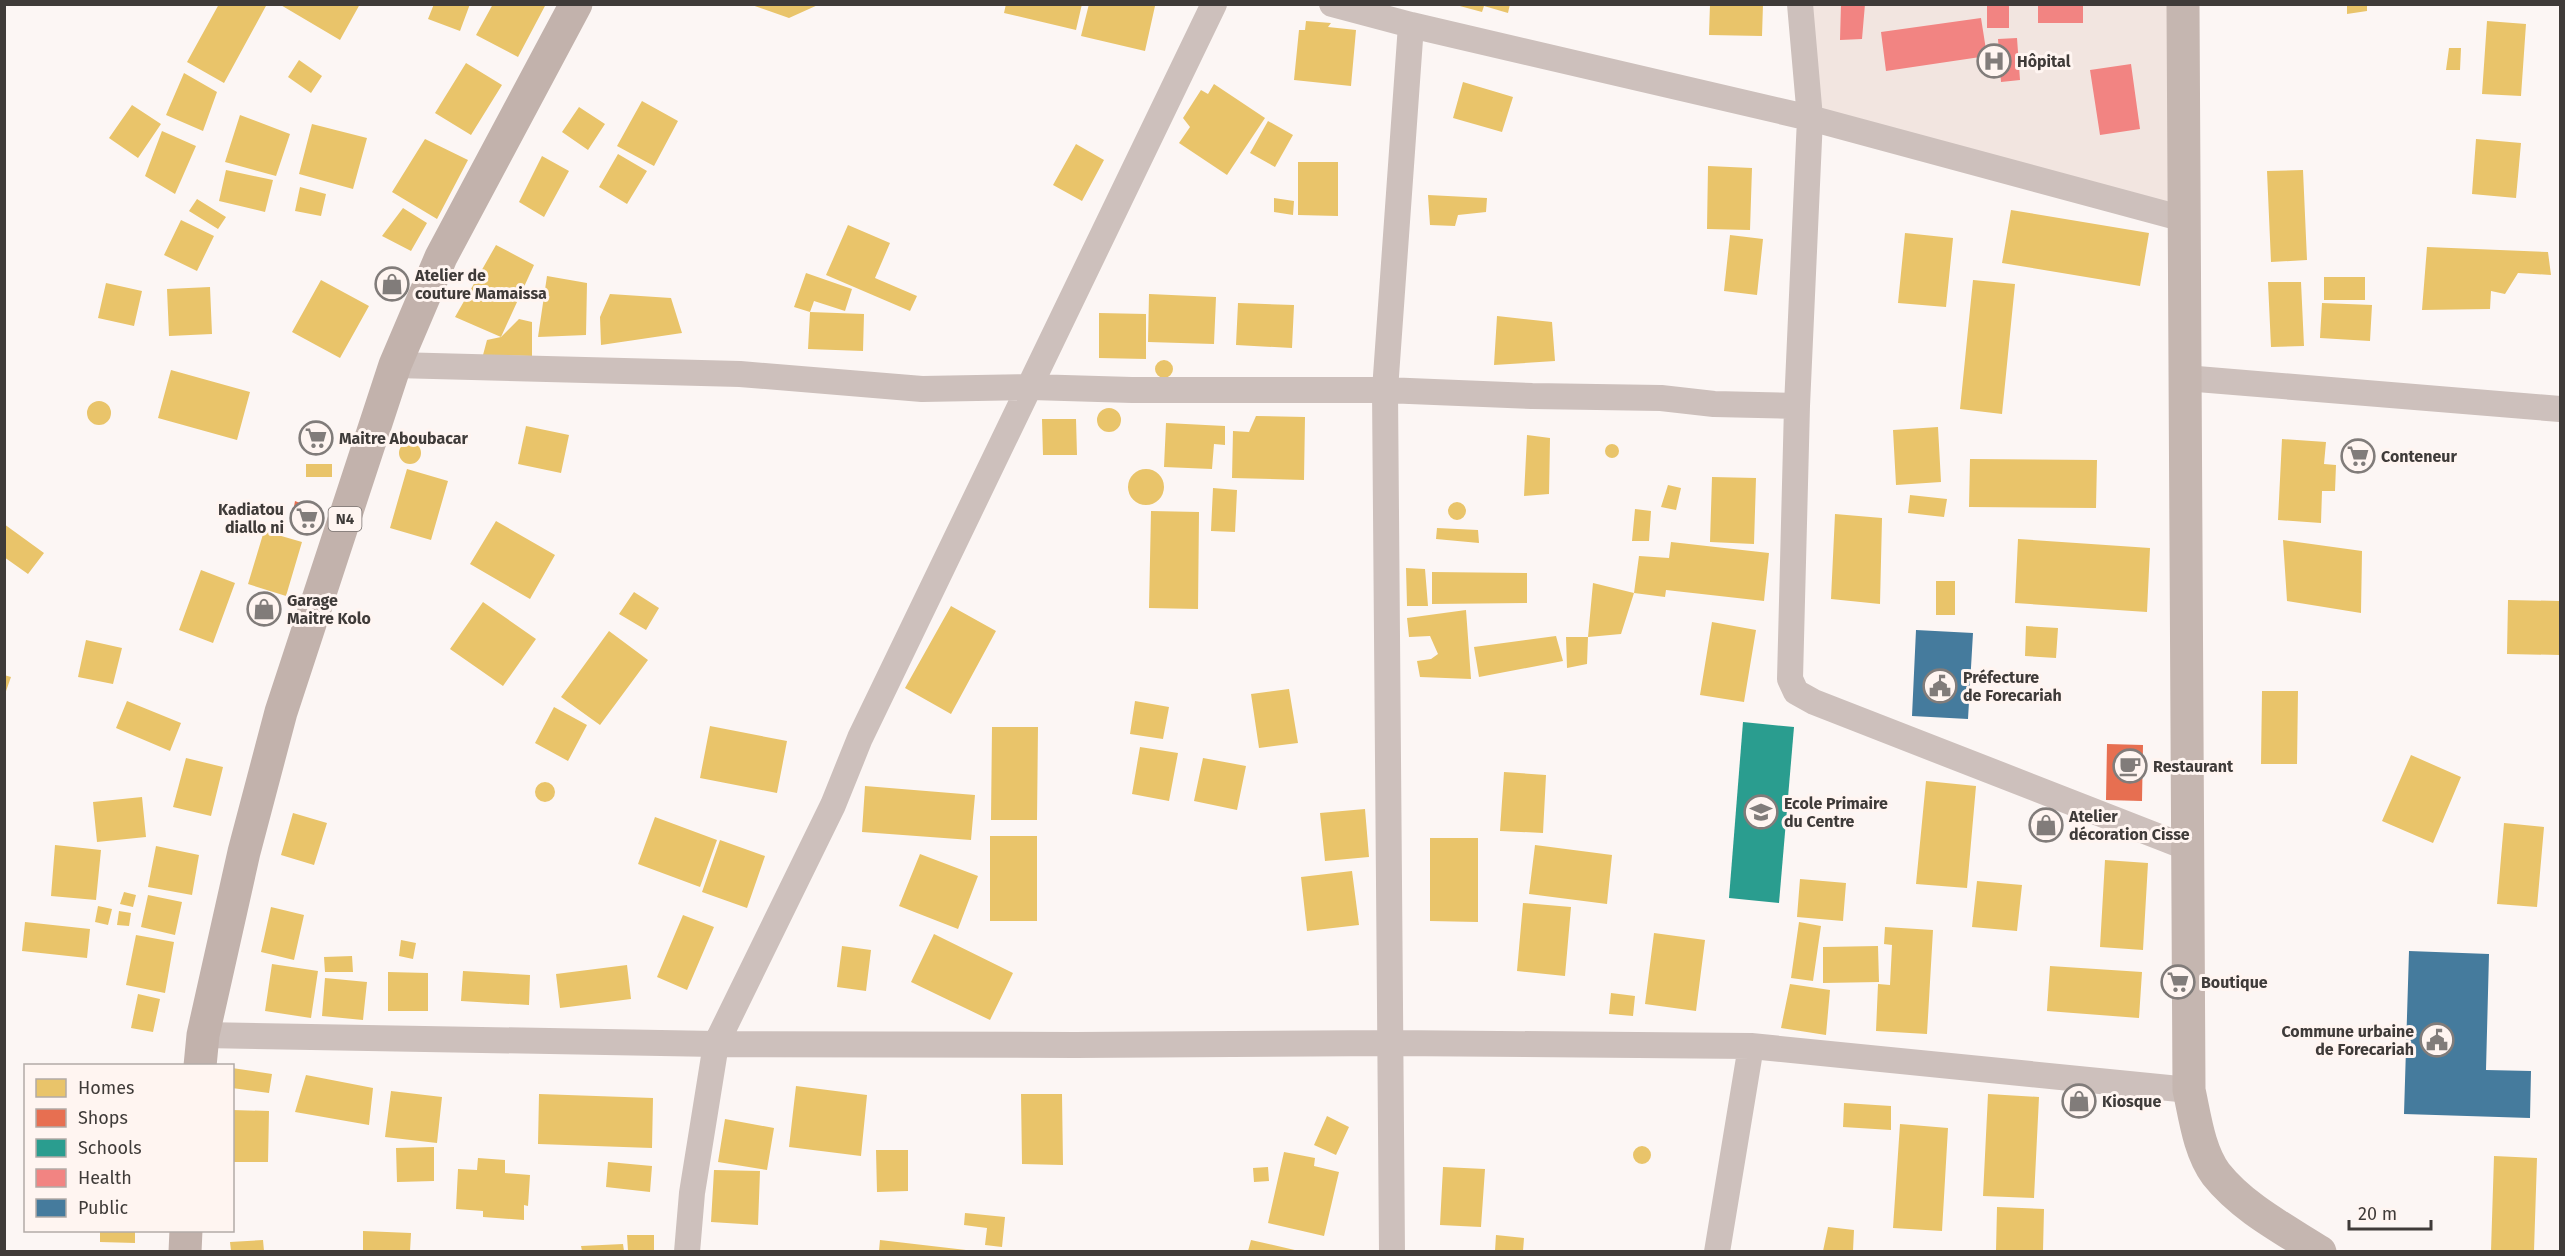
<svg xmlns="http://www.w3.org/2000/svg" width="2565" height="1256" viewBox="0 0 2565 1256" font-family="'Fira Sans',sans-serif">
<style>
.built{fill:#f2e5e0}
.homes{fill:#e9c46a}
.shops{fill:#e76f51}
.schools{fill:#2a9d8f}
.health{fill:#f28482}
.public{fill:#457b9d}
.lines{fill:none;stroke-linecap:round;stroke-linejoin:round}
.street{stroke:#cdc0bc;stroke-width:26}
.secondary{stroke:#c5b6b0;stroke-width:33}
.highway{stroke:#c2b2ac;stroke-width:33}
.labels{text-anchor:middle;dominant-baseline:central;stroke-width:6;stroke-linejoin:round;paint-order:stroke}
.shield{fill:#fff5f1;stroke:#797370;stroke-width:1.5}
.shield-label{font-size:15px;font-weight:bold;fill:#3f3b39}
.poi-label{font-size:16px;font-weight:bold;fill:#3f3b39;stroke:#fff5f1;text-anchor:start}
</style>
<rect width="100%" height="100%" fill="#fcf6f4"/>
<path class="built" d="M 1800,5 L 2183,5 L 2184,219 L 1810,118 Z"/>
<path class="homes" d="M 219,4 L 267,4 L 224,83 L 187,62 Z
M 279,4 L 360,4 L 340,40 Z
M 434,4 L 470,4 L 460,31 L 428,19 Z
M 493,4 L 546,4 L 518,57 L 476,35 Z
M 749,4 L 820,4 L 789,18 Z
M 1006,4 L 1082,4 L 1076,30 L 1004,13 Z
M 1089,4 L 1155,6 L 1145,51 L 1081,36 Z
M 1510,4 L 1508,13 L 1484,6 L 1482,12 L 1456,5 Z
M 1710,4 L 1763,4 L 1762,36 L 1709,35 Z
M 2347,4 L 2367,4 L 2367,11 L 2347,14 Z
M 1306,21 L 1331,23 L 1328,27 L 1356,30 L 1351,86 L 1294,80 L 1299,30 L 1305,30 Z
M 2487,21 L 2526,24 L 2521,96 L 2482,94 Z
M 2449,48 L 2461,48 L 2460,70 L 2446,70 Z
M 299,60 L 322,76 L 311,93 L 288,77 Z
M 466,63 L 502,85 L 471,135 L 435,113 Z
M 184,73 L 217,92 L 203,131 L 166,115 Z
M 1463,82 L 1513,97 L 1502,132 L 1453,118 Z
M 1214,84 L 1265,118 L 1227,175 L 1179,143 L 1190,127 L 1183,118 L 1201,90 L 1208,94 Z
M 642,101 L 678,121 L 654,166 L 617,146 Z
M 132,105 L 161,124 L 138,158 L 109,138 Z
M 579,107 L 605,124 L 588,150 L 562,132 Z
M 240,115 L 290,134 L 276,176 L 225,162 Z
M 1268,121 L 1293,135 L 1275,167 L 1250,153 Z
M 312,124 L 367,138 L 353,189 L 299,174 Z
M 162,131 L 196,146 L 175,194 L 145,176 Z
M 425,139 L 468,160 L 437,219 L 392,192 Z
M 2476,139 L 2521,143 L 2516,198 L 2472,194 Z
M 1076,144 L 1104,160 L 1082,201 L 1053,185 Z
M 618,154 L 647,171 L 627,204 L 599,187 Z
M 542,156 L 569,171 L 544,217 L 519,202 Z
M 1298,162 L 1338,162 L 1338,216 L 1298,215 Z
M 1708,166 L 1752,168 L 1750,230 L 1707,229 Z
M 226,170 L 273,180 L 265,212 L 219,201 Z
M 2303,170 L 2307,260 L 2271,262 L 2267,171 Z
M 300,187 L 326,194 L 321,216 L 295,211 Z
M 1428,195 L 1487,198 L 1486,212 L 1458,215 L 1455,226 L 1430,225 Z
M 1274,198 L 1294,201 L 1293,215 L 1274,212 Z
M 197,199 L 226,217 L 218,229 L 189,211 Z
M 403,208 L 427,223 L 411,251 L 382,236 Z
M 2011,210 L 2149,233 L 2140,286 L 2002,263 Z
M 181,220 L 214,236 L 197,271 L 164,255 Z
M 848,225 L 890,243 L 875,278 L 917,296 L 910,311 L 826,275 Z
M 1905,233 L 1953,238 L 1946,307 L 1898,303 Z
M 1730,235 L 1763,239 L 1757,295 L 1724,291 Z
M 496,245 L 534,265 L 501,337 L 455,317 Z
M 2427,247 L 2548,252 L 2551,275 L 2518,273 L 2505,294 L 2491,291 L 2490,309 L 2422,310 Z
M 806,273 L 852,289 L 845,311 L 814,301 L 810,312 L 794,307 Z
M 547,276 L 587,283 L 586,335 L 538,337 Z
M 2324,277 L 2365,277 L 2365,300 L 2324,300 Z
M 321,280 L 369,306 L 340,358 L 292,332 Z
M 1973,280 L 2015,284 L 2002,414 L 1960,409 Z
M 2268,282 L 2301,282 L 2304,346 L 2271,347 Z
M 106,283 L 142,291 L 134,326 L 98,318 Z
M 210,287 L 212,334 L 169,336 L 167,289 Z
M 610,294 L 671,298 L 682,333 L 601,345 L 600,317 Z
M 1149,294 L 1216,297 L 1214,344 L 1148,342 Z
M 1238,303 L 1294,305 L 1292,348 L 1236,345 Z
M 2322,303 L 2372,305 L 2370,341 L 2320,338 Z
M 810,312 L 864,314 L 863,351 L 808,349 Z
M 1099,313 L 1146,314 L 1146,359 L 1099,358 Z
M 1497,316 L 1552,322 L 1555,361 L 1494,365 Z
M 519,319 L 532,322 L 532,356 L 483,355 L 487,340 L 501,337 Z
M1155 369a9 9 0 1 1 18 0a9 9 0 1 1-18 0Z
M 171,370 L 250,392 L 237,440 L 158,418 Z
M87 413a12 12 0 1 1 24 0a12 12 0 1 1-24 0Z
M1097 420a12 12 0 1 1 24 0a12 12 0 1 1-24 0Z
M 1256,416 L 1305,417 L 1304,480 L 1232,478 L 1233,431 L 1249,432 Z
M 1042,419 L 1076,419 L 1077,455 L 1043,455 Z
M 1166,423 L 1225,426 L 1225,445 L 1214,444 L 1212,469 L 1164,467 Z
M 526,426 L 569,435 L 561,473 L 518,464 Z
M 1938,427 L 1941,482 L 1896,485 L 1893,430 Z
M 1527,435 L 1550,438 L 1549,494 L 1524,496 Z
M 2282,439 L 2326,442 L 2324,464 L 2336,465 L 2335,491 L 2322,491 L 2321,523 L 2278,520 Z
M399 453a11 11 0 1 1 22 0a11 11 0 1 1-22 0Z
M1605 451a7 7 0 1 1 14 0a7 7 0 1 1-14 0Z
M 1970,459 L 2097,460 L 2096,508 L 1969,507 Z
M 306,464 L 332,464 L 332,477 L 306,477 Z
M 407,469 L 448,481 L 431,540 L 390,528 Z
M1128 487a18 18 0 1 1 36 0a18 18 0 1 1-36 0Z
M 1712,477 L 1756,478 L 1754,544 L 1710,542 Z
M 1668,485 L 1681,488 L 1676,510 L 1661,507 Z
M 1213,488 L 1237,490 L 1235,532 L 1211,531 Z
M 1910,495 L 1947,499 L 1944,517 L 1908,513 Z
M1448 511a9 9 0 1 1 18 0a9 9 0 1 1-18 0Z
M 1635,509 L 1651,511 L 1649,541 L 1632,541 Z
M 1151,511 L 1199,512 L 1198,609 L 1149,608 Z
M 1835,514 L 1882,518 L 1880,604 L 1831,599 Z
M 496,521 L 555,555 L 530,599 L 470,564 Z
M 4,524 L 44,553 L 28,574 L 4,557 Z
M 1437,528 L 1478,530 L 1479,543 L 1436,539 Z
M 264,531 L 302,542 L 286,596 L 248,584 Z
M 2018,539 L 2150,548 L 2147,612 L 2015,603 Z
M 2283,540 L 2362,551 L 2361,613 L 2287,601 Z
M 1671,542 L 1769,553 L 1764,601 L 1666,590 L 1665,597 L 1634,593 L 1639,556 L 1669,558 Z
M 1406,568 L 1425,569 L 1428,606 L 1407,606 Z
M 201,570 L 235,583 L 213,643 L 179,630 Z
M 1432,572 L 1527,573 L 1527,603 L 1432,604 Z
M 1936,581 L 1955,581 L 1955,615 L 1936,615 Z
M 1593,583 L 1634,593 L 1621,634 L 1588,637 Z
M 634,592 L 659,608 L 646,630 L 619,614 Z
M 2508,600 L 2560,601 L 2560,655 L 2507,654 Z
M 483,602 L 536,639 L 503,686 L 450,649 Z
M 951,606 L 996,631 L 951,714 L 905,688 Z
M 1466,610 L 1471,679 L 1420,677 L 1417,661 L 1431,659 L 1438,654 L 1430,636 L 1409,637 L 1407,618 Z
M 1712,622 L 1756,630 L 1744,702 L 1700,695 Z
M 2026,626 L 2058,628 L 2056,658 L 2025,656 Z
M 609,631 L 648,660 L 600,725 L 561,697 Z
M 1556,636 L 1563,661 L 1479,677 L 1474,647 Z
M 1566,637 L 1588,637 L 1587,664 L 1567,668 Z
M 86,640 L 122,648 L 113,684 L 78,677 Z
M 4,675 L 11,677 L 5,694 L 4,694 Z
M 1289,689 L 1298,743 L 1259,748 L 1251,694 Z
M 2262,691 L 2298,691 L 2297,764 L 2261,764 Z
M 127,701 L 181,723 L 170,751 L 116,728 Z
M 1135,701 L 1169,707 L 1163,739 L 1130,734 Z
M 554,707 L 587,725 L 568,761 L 535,743 Z
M 710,726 L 787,741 L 777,793 L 700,778 Z
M 992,727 L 1038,727 L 1037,820 L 991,820 Z
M 1140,747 L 1178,753 L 1169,801 L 1132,794 Z
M 2411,755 L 2461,777 L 2433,843 L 2382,821 Z
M 186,758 L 223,767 L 211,816 L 173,807 Z
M 1203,758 L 1246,766 L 1237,810 L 1194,801 Z
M 1504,772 L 1546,775 L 1543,833 L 1500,831 Z
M 1926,781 L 1976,786 L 1967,888 L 1916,884 Z
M535 792a10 10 0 1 1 20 0a10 10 0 1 1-20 0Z
M 865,786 L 975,795 L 971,840 L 862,832 Z
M 142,797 L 146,837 L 97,842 L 93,802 Z
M 1365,809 L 1369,857 L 1325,861 L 1320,813 Z
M 293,813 L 327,823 L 314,865 L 281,855 Z
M 655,817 L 717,840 L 700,887 L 638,864 Z
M 2504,823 L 2544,827 L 2537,907 L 2497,904 Z
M 990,836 L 1037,836 L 1037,921 L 990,921 Z
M 1430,838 L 1478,838 L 1478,922 L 1430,921 Z
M 720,840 L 765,856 L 747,908 L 702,892 Z
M 55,845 L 101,850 L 96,900 L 51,896 Z
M 1535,845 L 1612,855 L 1607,904 L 1529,894 Z
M 156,846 L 199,855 L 192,895 L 148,887 Z
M 920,854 L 978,876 L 958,929 L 899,906 Z
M 2105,860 L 2148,863 L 2143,950 L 2100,947 Z
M 1352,871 L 1359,925 L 1307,931 L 1301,877 Z
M 1800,879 L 1846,883 L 1843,921 L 1797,917 Z
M 1977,881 L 2022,885 L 2017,931 L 1972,927 Z
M 124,892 L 136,895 L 133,907 L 120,904 Z
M 148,895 L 182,902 L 175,935 L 141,927 Z
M 1523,903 L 1571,907 L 1565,976 L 1517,971 Z
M 98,906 L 112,909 L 108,925 L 95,922 Z
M 271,907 L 304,915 L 294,960 L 261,952 Z
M 119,911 L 131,913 L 129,926 L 117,925 Z
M 683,915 L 714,927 L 687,990 L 657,977 Z
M 25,922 L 90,929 L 87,958 L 22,951 Z
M 1799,922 L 1821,926 L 1813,981 L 1791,978 Z
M 1885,927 L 1933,930 L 1927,1034 L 1876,1031 L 1878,984 L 1890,985 L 1892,945 L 1884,944 Z
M 1654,933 L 1705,940 L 1696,1011 L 1645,1004 Z
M 934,934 L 1013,973 L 990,1020 L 911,982 Z
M 136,935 L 174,942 L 165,993 L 126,985 Z
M 401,940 L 416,943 L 413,959 L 399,956 Z
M 842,946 L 871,950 L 866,991 L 837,987 Z
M 1878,946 L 1879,982 L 1823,983 L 1823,947 Z
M 352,956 L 353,972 L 325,972 L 324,957 Z
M 272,964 L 318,971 L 311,1018 L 265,1011 Z
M 627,965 L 631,999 L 560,1008 L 556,974 Z
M 2050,966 L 2142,972 L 2139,1018 L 2047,1011 Z
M 463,971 L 530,975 L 529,1005 L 461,1001 Z
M 388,972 L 428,973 L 428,1011 L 388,1011 Z
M 325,978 L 367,982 L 363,1020 L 322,1016 Z
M 1790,984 L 1830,990 L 1826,1035 L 1781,1028 Z
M 1611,993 L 1635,996 L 1633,1016 L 1609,1014 Z
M 138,994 L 160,999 L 153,1032 L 131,1028 Z
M 232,1068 L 272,1074 L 269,1093 L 232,1088 Z
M 306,1075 L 373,1088 L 369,1125 L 295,1112 Z
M 796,1086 L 867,1095 L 861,1156 L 789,1147 Z
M 391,1091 L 442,1097 L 437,1143 L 385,1137 Z
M 539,1094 L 653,1098 L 652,1148 L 538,1144 Z
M 1021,1094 L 1062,1094 L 1063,1165 L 1022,1164 Z
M 1988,1094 L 2039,1097 L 2034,1198 L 1983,1196 Z
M 1844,1103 L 1891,1106 L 1891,1130 L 1843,1127 Z
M 232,1110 L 269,1111 L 268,1162 L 232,1162 Z
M 1327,1116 L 1349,1127 L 1336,1155 L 1314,1145 Z
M 725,1119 L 774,1128 L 767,1170 L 718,1162 Z
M 1900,1124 L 1948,1128 L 1942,1231 L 1893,1228 Z
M1633 1155a9 9 0 1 1 18 0a9 9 0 1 1-18 0Z
M 434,1147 L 434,1181 L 397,1182 L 396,1148 Z
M 876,1150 L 908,1150 L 908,1191 L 877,1192 Z
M 1284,1152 L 1315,1158 L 1314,1166 L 1339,1172 L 1324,1236 L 1268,1223 Z
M 2494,1156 L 2537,1158 L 2534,1251 L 2491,1251 Z
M 478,1158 L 505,1160 L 505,1173 L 530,1175 L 528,1206 L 524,1205 L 524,1220 L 483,1217 L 483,1211 L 456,1209 L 458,1169 L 477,1170 Z
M 608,1162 L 652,1166 L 650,1192 L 606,1187 Z
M 1268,1167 L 1269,1181 L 1254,1182 L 1253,1168 Z
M 1443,1167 L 1485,1169 L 1481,1227 L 1440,1225 Z
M 714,1170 L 760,1171 L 758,1225 L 711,1222 Z
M 1997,1207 L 2044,1209 L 2043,1251 L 1996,1251 Z
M 965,1213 L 1005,1217 L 1002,1247 L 985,1245 L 987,1228 L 964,1225 Z
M 1828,1227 L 1854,1230 L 1853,1251 L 1823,1251 Z
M 100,1230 L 135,1230 L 135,1243 L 100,1242 Z
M 363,1231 L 411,1233 L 410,1251 L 363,1251 Z
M 627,1235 L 654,1235 L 654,1251 L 628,1251 Z
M 1496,1235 L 1524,1238 L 1523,1251 L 1495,1251 Z
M 263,1240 L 264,1251 L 231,1251 L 230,1242 Z
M 880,1240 L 966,1250 L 966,1251 L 879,1251 Z
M 1251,1240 L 1299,1251 L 1248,1251 Z
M 623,1244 L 624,1251 L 582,1251 L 581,1246 Z"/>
<path class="shops" d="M 314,429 L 329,434 L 322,453 L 307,447 Z
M 295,501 L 315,509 L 310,529 L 291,523 Z
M 2107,744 L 2143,745 L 2142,801 L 2106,800 Z"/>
<path class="schools" d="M 1743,722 L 1794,727 L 1779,903 L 1729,898 Z"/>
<path class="health" d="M 1841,4 L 1865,4 L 1862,39 L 1840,40 Z
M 1987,4 L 2009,4 L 2009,28 L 1987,28 Z
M 2038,4 L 2083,4 L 2083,23 L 2038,23 Z
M 1981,18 L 1987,56 L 1886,71 L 1881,32 Z
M 2017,38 L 2020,80 L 2001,82 L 1998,39 Z
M 2131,64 L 2140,129 L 2100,135 L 2090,70 Z"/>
<path class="public" d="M 1916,630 L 1973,633 L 1968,719 L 1912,716 Z
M 2409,951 L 2489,954 L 2486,1070 L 2531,1071 L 2530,1118 L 2404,1114 Z"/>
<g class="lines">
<path class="street" d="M 1332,4 L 1411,25 L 1810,118 L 2184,219
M 1800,4 L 1810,118 L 1797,406 L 1790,679 L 1796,692 L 1814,702 L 2188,848
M 395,365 L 740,374 L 922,389 L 1031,387 L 1132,390 L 1385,390 L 1532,396 L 1661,398 L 1714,404 L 1797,406
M 2185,378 L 2560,409
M 203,1035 L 716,1044 L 1075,1045 L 1391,1043 L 1751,1046 L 2189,1090
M 687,1252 L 692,1193 L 716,1044 L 833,805 L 860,738 L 1214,4
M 1392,1252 L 1385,390 L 1411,25
M 1717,1252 L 1751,1046"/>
<path class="secondary" d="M 2183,4 L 2189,1090 C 2195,1117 2199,1151 2216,1174 C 2243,1208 2284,1229 2320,1252"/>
<path class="highway" d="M 200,1066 L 203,1035 L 244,852 L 281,712 L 395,365 L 441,257 L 576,4
M 185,1252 L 186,1230"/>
</g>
<defs>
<g id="hospital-ring" transform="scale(1.725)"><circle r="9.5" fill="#fff5f1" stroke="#817c7a" stroke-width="1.5"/><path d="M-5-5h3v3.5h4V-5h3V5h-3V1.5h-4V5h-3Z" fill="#817c7a"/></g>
<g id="shop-ring" transform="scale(1.725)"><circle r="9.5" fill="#fff5f1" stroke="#817c7a" stroke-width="1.5"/><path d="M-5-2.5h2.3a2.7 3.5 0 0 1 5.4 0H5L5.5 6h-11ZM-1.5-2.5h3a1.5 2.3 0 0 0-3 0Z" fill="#817c7a"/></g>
<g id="supermarket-ring" transform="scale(1.725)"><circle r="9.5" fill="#fff5f1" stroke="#817c7a" stroke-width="1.5"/><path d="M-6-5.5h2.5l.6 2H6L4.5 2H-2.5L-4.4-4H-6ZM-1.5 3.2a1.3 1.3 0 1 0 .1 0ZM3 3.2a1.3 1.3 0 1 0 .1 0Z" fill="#817c7a"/></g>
<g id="civic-ring" transform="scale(1.725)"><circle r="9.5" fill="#fff5f1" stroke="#817c7a" stroke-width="1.5"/><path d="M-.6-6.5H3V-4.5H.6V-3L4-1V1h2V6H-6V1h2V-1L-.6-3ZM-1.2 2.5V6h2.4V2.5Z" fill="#817c7a"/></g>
<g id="cafe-ring" transform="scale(1.725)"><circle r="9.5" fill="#fff5f1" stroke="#817c7a" stroke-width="1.5"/><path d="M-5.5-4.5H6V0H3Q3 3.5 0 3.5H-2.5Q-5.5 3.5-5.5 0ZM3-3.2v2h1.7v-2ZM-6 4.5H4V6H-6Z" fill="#817c7a"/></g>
<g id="school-ring" transform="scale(1.725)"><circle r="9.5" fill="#fff5f1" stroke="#817c7a" stroke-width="1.5"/><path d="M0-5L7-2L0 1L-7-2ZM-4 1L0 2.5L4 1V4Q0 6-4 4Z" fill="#817c7a"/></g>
</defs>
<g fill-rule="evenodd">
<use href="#hospital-ring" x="1994" y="61"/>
<use href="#shop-ring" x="392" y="284"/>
<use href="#supermarket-ring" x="316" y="438"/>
<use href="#supermarket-ring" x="2358" y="456"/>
<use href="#supermarket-ring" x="307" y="518"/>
<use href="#shop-ring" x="264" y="609"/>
<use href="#civic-ring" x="1940" y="686"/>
<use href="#cafe-ring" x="2130" y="766"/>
<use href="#school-ring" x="1761" y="812"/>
<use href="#shop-ring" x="2046" y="825"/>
<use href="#supermarket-ring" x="2178" y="982"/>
<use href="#civic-ring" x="2437" y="1040"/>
<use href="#shop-ring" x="2079" y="1101"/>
</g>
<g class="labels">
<rect class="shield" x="328.5" y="507" width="33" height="24" rx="4.5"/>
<g class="shield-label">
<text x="345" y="519">N4</text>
</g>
<g class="poi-label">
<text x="2017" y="61">Hôpital</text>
<text x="415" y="275">Atelier de<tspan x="415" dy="18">couture Mamaissa</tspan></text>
<text x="339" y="438">Maitre Aboubacar</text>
<text x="2381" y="456">Conteneur</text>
<text x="284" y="509" text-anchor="end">Kadiatou<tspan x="284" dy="18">diallo ni</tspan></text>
<text x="287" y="600">Garage<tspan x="287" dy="18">Maitre Kolo</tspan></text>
<text x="1963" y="677">Préfecture<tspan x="1963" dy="18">de Forecariah</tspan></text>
<text x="2153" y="766">Restaurant</text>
<text x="1784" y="803">Ecole Primaire<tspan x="1784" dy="18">du Centre</tspan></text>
<text x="2069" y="816">Atelier<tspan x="2069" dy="18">décoration Cisse</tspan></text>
<text x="2201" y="982">Boutique</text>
<text x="2414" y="1031" text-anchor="end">Commune urbaine<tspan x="2414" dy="18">de Forecariah</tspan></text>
<text x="2102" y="1101">Kiosque</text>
</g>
</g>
<rect width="2565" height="1256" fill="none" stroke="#3f3b39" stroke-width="12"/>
<rect x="24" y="1064" width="210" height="168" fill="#fff5f1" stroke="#b2aba7" stroke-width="1.5"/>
<rect x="36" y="1079" width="30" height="18" fill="#e9c46a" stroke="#b2aba7" stroke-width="1.5"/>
<text x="78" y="1094" font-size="18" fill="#3f3b39">Homes</text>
<rect x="36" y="1109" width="30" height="18" fill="#e76f51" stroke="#b2aba7" stroke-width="1.5"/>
<text x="78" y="1124" font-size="18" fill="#3f3b39">Shops</text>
<rect x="36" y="1139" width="30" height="18" fill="#2a9d8f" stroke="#b2aba7" stroke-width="1.5"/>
<text x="78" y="1154" font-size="18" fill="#3f3b39">Schools</text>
<rect x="36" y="1169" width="30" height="18" fill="#f28482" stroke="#b2aba7" stroke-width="1.5"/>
<text x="78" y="1184" font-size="18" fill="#3f3b39">Health</text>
<rect x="36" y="1199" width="30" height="18" fill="#457b9d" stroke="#b2aba7" stroke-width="1.5"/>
<text x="78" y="1214" font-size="18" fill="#3f3b39">Public</text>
<path d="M2349 1220v9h82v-9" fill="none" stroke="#3f3b39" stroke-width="3"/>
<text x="2358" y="1220" font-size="18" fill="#3f3b39" stroke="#fff5f1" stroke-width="4.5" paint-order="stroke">20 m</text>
</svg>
